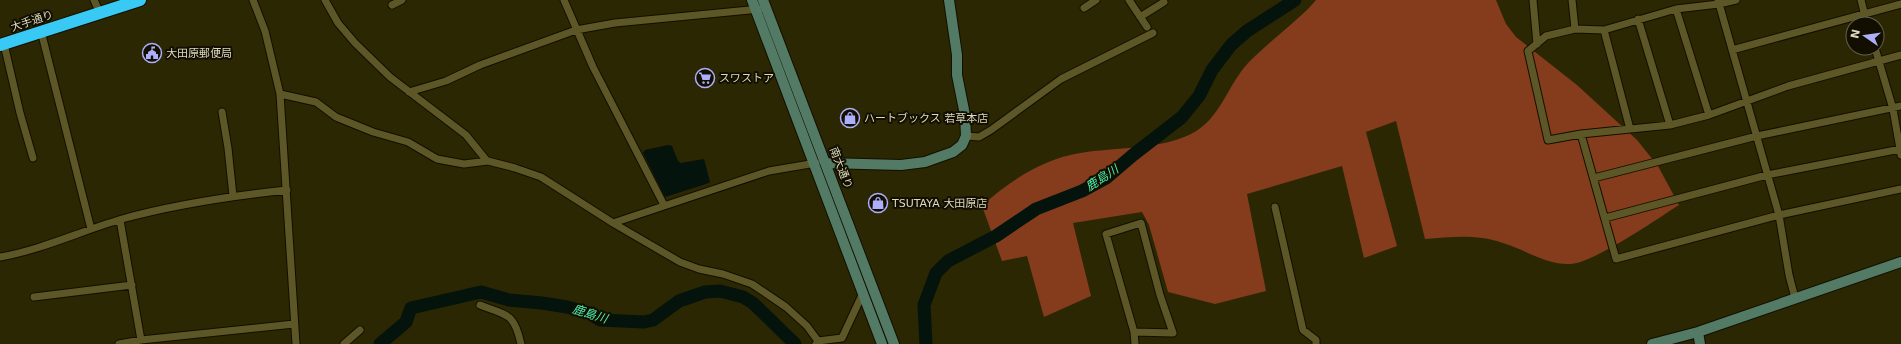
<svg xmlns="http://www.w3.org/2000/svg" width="1901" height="344" viewBox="0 0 1901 344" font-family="'DejaVu Sans','Noto Sans JP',sans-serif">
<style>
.forest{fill:#843c1c}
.water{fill:#04130c}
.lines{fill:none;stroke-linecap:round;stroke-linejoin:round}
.river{stroke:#04130c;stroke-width:13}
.street-casing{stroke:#120f00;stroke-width:9}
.secondary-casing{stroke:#120f00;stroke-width:12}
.highway-casing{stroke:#120f00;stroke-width:14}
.street{stroke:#5d5727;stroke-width:7}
.secondary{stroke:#527a65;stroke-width:10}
.highway{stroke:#38caf5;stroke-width:12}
.labels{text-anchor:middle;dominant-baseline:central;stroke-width:4;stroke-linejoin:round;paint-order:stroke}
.street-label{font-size:11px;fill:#dddac1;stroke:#120f00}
.poi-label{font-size:11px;fill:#dddac1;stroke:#120f00;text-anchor:start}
.water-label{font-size:12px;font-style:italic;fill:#4cf4b2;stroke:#120f00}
</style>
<rect width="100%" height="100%" fill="#2b2702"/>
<path class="forest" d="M 1316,0 L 1496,0 L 1506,24 L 1516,37 L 1577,85 L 1637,140 L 1658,166 L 1679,205 C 1657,219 1592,264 1570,264 C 1546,265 1526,250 1503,243 C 1476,234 1453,237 1425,239 L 1396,121 L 1366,132 L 1397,246 L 1364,258 L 1342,166 L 1247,194 L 1266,291 L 1215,304 L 1168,292 L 1149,225 L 1142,212 L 1073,223 L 1091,296 L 1044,317 L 1027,256 L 1002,261 L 982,206 C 1009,181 1043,159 1080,153 C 1115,147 1158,150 1191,134 C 1221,119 1227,85 1249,62 C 1268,43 1289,27 1308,9 Z"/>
<path class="water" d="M 668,145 L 672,146 L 678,161 L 681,163 L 704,159 L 710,182 L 709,183 L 665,197 L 643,153 L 645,150 Z"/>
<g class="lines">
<path class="river" d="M 380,344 L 406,322 L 411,308 L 481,292 L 509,300 L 542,303 L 567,307 L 589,313 L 600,320 L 644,322 L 653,320 L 679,301 L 705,292 L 720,291 L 743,297 L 753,303 L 795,344
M 926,344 L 924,305 L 936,273 L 948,261 L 996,236 L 1036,209 L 1082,191 L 1106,178 L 1133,155 L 1182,117 L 1199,96 L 1212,70 L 1231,45 L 1247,31 L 1295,0"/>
<g class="street-casing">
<path id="street" d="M 94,0 L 100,13
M 253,0 L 265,31 L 280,94 L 296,344
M 325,0 L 338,23 L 355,43 L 390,77 L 466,135 L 487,161
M 564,0 L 593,67 L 664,205
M 1129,0 L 1147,27
M 1533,0 L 1537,44
M 1572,0 L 1575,29
M 1718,0 L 1779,215 L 1789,275 L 1795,298
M 1736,0 L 1719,4 L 1676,9 L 1604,30 L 1575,29 L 1546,36 L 1528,51 L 1548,140 L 1581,134 L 1670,125 L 1709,115 L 1788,86 L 1901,55
M 1861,0 L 1867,24
M 392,5 L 402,0
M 1084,8 L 1096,0
M 1676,9 L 1709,115
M 1140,17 L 1164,2
M 1638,19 L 1670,125
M 1604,30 L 1630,129
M 41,31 L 91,229
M 4,44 L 20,113 L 33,158
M 1875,48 L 1893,109 L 1901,155
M 1732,50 L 1901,4
M 409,92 L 446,81 L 480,65 L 576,30 L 615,23 L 760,9
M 280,94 L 316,102 L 336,117 L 373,132 L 408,142 L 437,159 L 464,164 L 488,161 L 515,168 L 541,177 L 613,223 L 769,171 L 816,163
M 222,112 L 228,148 L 233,196
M 1581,134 L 1616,259 L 1779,215 L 1901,189
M 966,136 L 979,137 L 991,130 L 1061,79 L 1153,33
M 1594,178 L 1757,136 L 1901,106
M 1275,207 L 1303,330 L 1316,340 L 1316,344
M 1605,218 L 1767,175 L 1901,149
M 120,220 L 141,340
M 613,223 L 680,262 L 699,269 L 723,274 L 752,284 L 786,307 L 807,326 L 818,341 L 816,344
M 1141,223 L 1160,295 L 1173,333 L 1134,332 L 1106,234 Z
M 0,257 C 41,250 81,231 122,219 C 176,204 231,196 287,190
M 34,297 L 132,285
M 480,305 C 507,316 514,312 521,344
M 1134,332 L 1135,344
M 818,341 L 842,338 L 863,293
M 119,344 L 141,340 L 294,324
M 344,344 L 360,330"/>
</g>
<g class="secondary-casing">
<path id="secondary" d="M 752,0 L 882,344
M 763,0 L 894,344
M 826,163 L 901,165 L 925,162 L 953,152 L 962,145 L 966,136 L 965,115 L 957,75 L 957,55 L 949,0
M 1698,332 L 1700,344
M 1652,344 L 1698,332 L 1901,262"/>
</g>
<g class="highway-casing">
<path id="highway" d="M 0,45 L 140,0"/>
</g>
<use href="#street" class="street"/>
<use href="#secondary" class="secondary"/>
<use href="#highway" class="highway"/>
</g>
<defs>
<g id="civic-ring" transform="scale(1)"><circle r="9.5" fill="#120f00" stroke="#adaffb" stroke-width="1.5"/><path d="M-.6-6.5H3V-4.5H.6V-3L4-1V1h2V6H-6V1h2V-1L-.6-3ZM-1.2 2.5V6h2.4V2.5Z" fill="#adaffb"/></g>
<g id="supermarket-ring" transform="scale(1)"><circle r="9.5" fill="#120f00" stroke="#adaffb" stroke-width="1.5"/><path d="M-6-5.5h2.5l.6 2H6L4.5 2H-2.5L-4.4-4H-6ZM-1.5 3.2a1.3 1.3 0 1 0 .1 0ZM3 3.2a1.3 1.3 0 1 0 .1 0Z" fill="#adaffb"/></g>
<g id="shop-ring" transform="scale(1)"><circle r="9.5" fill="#120f00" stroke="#adaffb" stroke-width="1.5"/><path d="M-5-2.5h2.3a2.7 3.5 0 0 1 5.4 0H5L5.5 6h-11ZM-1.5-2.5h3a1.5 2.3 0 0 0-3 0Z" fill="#adaffb"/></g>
</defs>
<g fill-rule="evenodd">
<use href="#civic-ring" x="152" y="53"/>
<use href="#supermarket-ring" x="705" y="78"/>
<use href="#shop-ring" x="850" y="118"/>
<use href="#shop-ring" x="878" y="203"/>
</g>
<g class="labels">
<g class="street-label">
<text transform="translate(32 21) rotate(-18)">大手通り</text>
<text transform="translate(841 168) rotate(69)">南大通り</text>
</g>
<g class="poi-label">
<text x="166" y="53">大田原郵便局</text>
<text x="719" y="78">スワストア</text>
<text x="864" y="118">ハートブックス 若草本店</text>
<text x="892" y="203">TSUTAYA 大田原店</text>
</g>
<g class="water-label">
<text transform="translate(1102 178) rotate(-33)">鹿島川</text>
<text transform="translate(590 314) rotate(17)">鹿島川</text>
</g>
</g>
<g transform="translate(1865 36) rotate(283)"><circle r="19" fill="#120f00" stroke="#63604d"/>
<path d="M0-3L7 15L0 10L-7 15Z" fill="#adaffb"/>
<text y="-6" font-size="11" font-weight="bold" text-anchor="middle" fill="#dddac1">N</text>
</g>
</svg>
